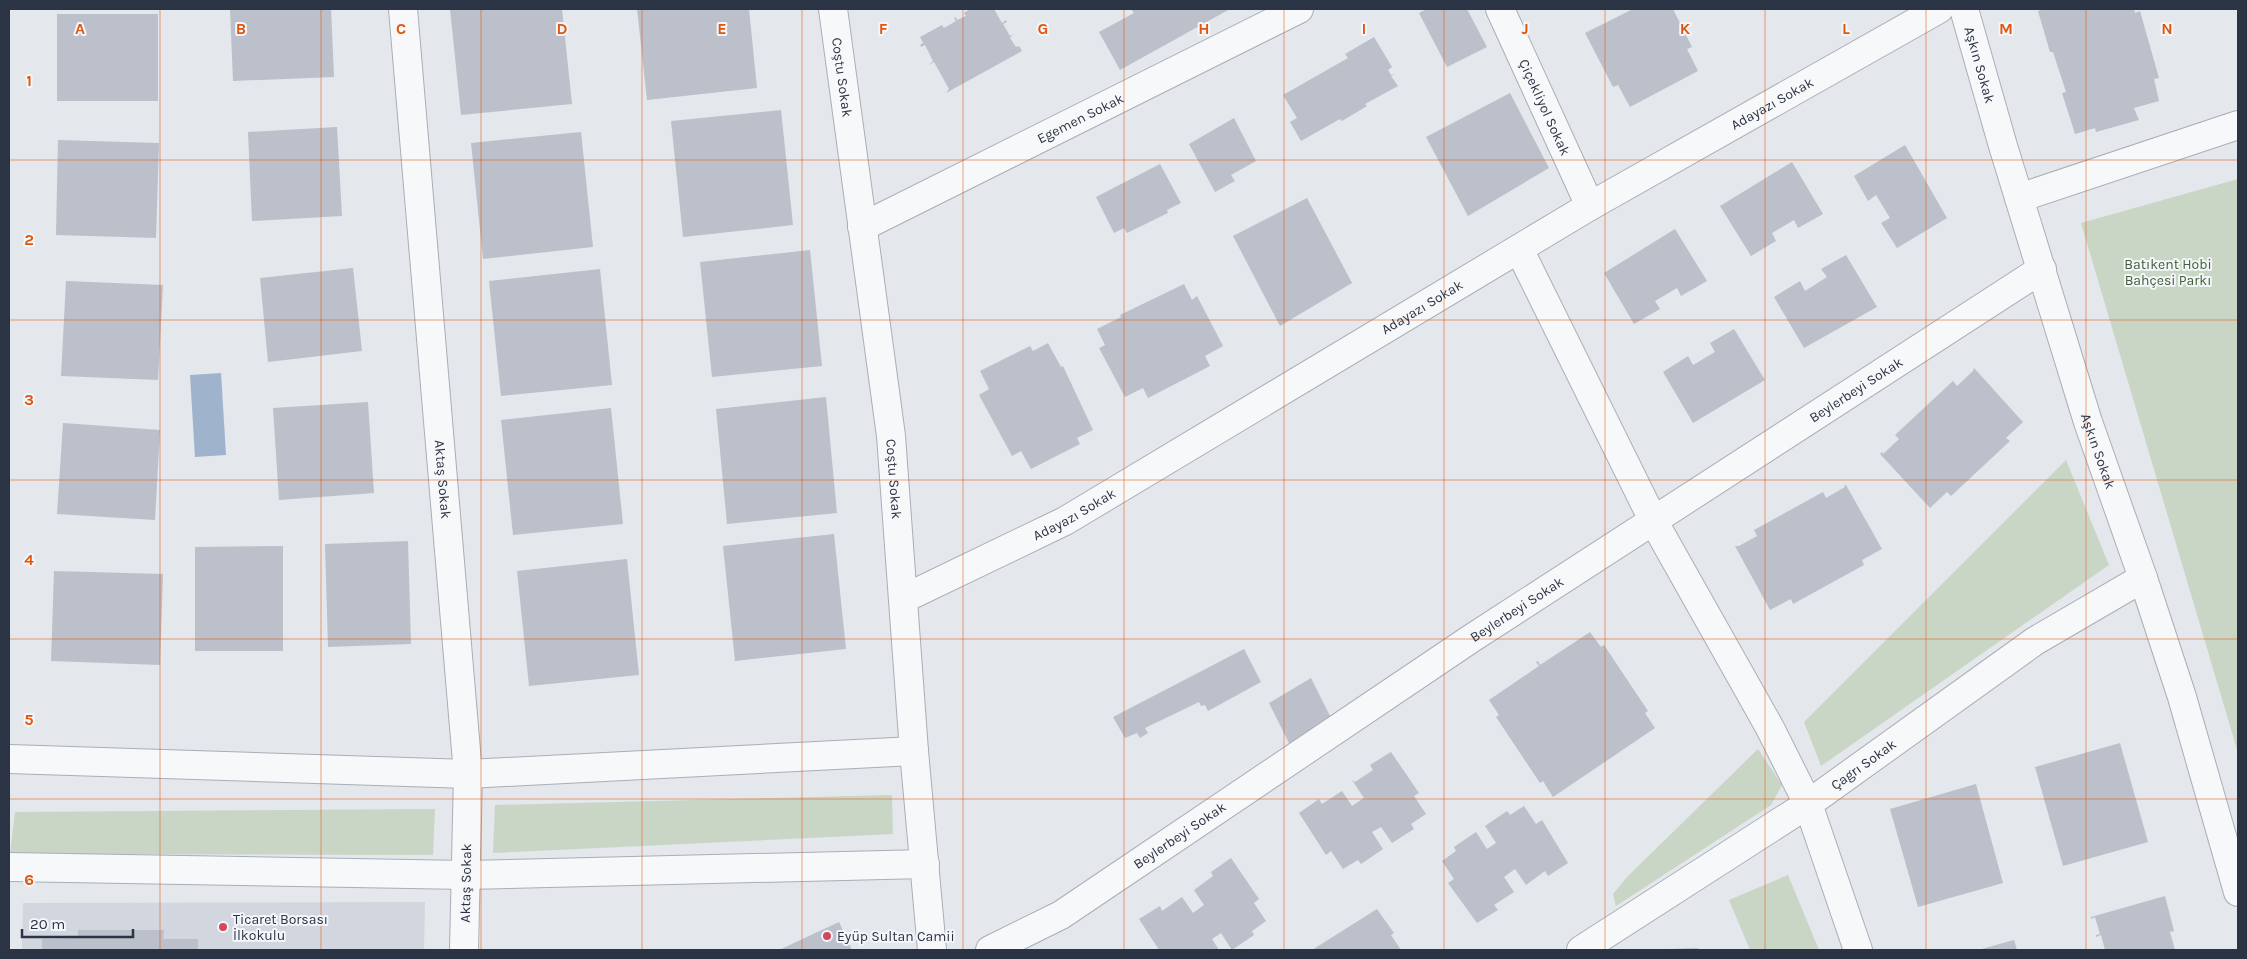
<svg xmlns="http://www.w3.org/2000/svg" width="2247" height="959" viewBox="0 0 2247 959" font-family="Karla,sans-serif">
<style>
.built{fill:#d2d6de}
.green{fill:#c9d6c5}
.water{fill:#9fb4cc}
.building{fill:#bbc0ca}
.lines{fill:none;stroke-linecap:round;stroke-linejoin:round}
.minor-casing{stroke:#a9aeb7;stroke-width:30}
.minor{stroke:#f7f8fa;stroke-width:28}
.grid{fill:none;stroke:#df570f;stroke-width:1;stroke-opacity:0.55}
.poi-dot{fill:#d1495b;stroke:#f4f6f9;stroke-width:2}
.labels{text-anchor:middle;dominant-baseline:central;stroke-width:4;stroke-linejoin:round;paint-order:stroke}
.street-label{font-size:14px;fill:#2b3445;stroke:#f4f6f9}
.park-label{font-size:14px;fill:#3f6138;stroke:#f4f6f9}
.poi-label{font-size:14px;fill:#2b3445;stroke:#f4f6f9;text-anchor:start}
.grid-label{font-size:16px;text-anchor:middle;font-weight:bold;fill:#df570f;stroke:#f4f6f9;stroke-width:4;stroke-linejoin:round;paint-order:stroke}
</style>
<rect width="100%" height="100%" fill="#e4e7ec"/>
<path class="built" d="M 425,902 L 424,950 L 22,950 L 23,903 Z"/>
<path class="green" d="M 2238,179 L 2238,753 L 2081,223 Z
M 2066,460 L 2109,565 L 1821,766 L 1804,722 Z
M 1758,749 L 1782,785 L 1771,805 L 1616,906 L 1613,894 L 1628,876 Z
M 892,795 L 893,834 L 493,853 L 495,805 Z
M 435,809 L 433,855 L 10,854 L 15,812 Z
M 1788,875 L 1819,950 L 1750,950 L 1729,900 Z"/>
<path class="water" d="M 221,373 L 226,455 L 195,457 L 190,375 Z"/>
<path class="building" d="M 230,9 L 331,9 L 334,77 L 233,81 Z
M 450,9 L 562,9 L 572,104 L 461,115 Z
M 637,9 L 749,9 L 757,88 L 647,100 Z
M 970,9 L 994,9 L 1002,23 L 1006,20 L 1007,22 L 1003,24 L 1010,36 L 1013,34 L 1010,38 L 1016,47 L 1019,46 L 1022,51 L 946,93 L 949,89 L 934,62 L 929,65 L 933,61 L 925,45 L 921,47 L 920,45 L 923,43 L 920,37 L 942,25 L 944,28 L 956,21 L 954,18 L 956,17 L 957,20 L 966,16 L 964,13 Z
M 1131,9 L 1230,9 L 1120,70 L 1099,32 L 1134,13 Z
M 1427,9 L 1467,9 L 1487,47 L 1447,67 L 1419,13 Z
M 1633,9 L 1673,9 L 1692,47 L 1687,49 L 1698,71 L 1630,107 L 1618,85 L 1613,87 L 1585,33 Z
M 2045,9 L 2134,9 L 2135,13 L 2140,11 L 2159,78 L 2154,79 L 2159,101 L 2134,108 L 2139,120 L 2096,132 L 2095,128 L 2075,134 L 2062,93 L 2066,92 L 2053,52 L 2050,52 L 2038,11 Z
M 57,14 L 158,14 L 158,101 L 57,101 Z
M 1374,37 L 1392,67 L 1388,70 L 1391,75 L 1395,74 L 1391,76 L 1398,86 L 1365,104 L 1367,106 L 1342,121 L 1340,119 L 1301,141 L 1290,122 L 1297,118 L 1283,95 L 1348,58 L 1345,54 Z
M 1510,93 L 1549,168 L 1468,216 L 1426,137 Z
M 781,110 L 793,225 L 683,237 L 671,121 Z
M 1234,118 L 1256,161 L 1231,175 L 1235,181 L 1215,192 L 1189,144 Z
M 337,127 L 342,216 L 252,221 L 248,132 Z
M 581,132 L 593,247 L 483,259 L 471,143 Z
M 58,140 L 159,143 L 156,238 L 56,235 Z
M 1905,145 L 1947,218 L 1897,248 L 1881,223 L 1890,218 L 1876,195 L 1868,201 L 1854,176 Z
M 1792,162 L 1823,214 L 1798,228 L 1794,220 L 1772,233 L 1776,241 L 1751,256 L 1720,206 Z
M 1160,164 L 1181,203 L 1167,210 L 1168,213 L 1127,233 L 1124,228 L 1114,233 L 1096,197 Z
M 1307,198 L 1352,283 L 1280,326 L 1233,236 Z
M 1675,229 L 1707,281 L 1681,296 L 1677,288 L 1655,301 L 1660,309 L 1634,324 L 1604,273 Z
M 810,250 L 822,366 L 712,377 L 700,262 Z
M 1846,255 L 1877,307 L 1804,348 L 1774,297 L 1800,281 L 1805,291 L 1827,277 L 1821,269 Z
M 353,268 L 362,351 L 268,362 L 260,278 Z
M 600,269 L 612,385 L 501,396 L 489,281 Z
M 66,281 L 163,285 L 158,380 L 61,376 Z
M 1184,284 L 1192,300 L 1197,296 L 1223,346 L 1205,356 L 1210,366 L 1148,398 L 1143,388 L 1125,397 L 1099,348 L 1105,345 L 1097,329 L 1121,317 L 1120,315 Z
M 1734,329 L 1765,380 L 1693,423 L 1663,372 L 1688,356 L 1693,365 L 1715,352 L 1710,343 Z
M 1048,343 L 1061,367 L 1063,366 L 1093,430 L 1077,438 L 1080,444 L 1031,469 L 1021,451 L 1012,456 L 979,395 L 989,389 L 980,371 L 1030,346 L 1033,351 Z
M 1974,368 L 2023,422 L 2006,438 L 2010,441 L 1951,496 L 1947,492 L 1930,508 L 1880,454 L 1882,452 L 1883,454 L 1899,439 L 1895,435 L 1953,381 L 1957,386 L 1973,371 Z
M 826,397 L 837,513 L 727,524 L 716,409 Z
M 368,402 L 374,493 L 279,500 L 273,408 Z
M 611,408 L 623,524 L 513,535 L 501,420 Z
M 63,423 L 160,430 L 155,520 L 57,514 Z
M 1846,485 L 1882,549 L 1862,560 L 1864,565 L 1793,604 L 1791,599 L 1770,610 L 1735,546 L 1739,546 L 1757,536 L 1754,530 L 1823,492 L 1826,498 L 1845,487 L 1844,486 Z
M 834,534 L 846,649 L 735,661 L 723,546 Z
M 408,541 L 411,644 L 328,647 L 325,544 Z
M 283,546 L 283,651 L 195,651 L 195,547 Z
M 627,559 L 639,675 L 529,686 L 517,571 Z
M 54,571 L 163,574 L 160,665 L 51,661 Z
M 1590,632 L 1601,647 L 1604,645 L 1648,711 L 1645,713 L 1655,728 L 1553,797 L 1543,781 L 1540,783 L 1496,717 L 1499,715 L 1489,700 L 1539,666 L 1536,662 L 1538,661 L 1540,665 Z
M 1244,649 L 1261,682 L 1208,711 L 1205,705 L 1201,706 L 1199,702 L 1145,728 L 1148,733 L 1140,738 L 1137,733 L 1125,738 L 1113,717 Z
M 1311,678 L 1333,722 L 1291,747 L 1269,703 Z
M 2120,743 L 2148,842 L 2063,866 L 2035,767 Z
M 1391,752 L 1419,793 L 1414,796 L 1426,814 L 1411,824 L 1414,829 L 1392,843 L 1381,827 L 1372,832 L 1383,849 L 1361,864 L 1358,860 L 1343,869 L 1331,851 L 1326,855 L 1299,813 L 1319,799 L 1322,804 L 1342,791 L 1352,806 L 1364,798 L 1352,780 L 1355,782 L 1373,770 L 1370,765 Z
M 1976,784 L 2003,883 L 1918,907 L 1890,809 Z
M 1524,806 L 1536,824 L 1542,820 L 1568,863 L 1548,876 L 1545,871 L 1526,885 L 1515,869 L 1504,877 L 1514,892 L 1494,905 L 1498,910 L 1477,923 L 1448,883 L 1454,879 L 1442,861 L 1456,851 L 1454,847 L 1476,832 L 1487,849 L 1496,843 L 1485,826 L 1507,811 L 1510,815 Z
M 1231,858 L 1259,899 L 1254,903 L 1266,921 L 1252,931 L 1254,935 L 1232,950 L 1221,933 L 1212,939 L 1219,950 L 1159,950 L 1139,919 L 1160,906 L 1162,911 L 1182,897 L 1193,913 L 1204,905 L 1194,890 L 1213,876 L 1211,872 Z
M 2165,896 L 2174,931 L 2170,932 L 2175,950 L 2105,950 L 2101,935 L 2096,937 L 2096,935 L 2100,934 L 2095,917 L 2091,919 L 2091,917 Z
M 1377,909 L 1394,933 L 1391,935 L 1401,950 L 1312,950 Z
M 839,922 L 852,950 L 779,950 Z
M 78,930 L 164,930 L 163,939 L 198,939 L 198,950 L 42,950 L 42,939 L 78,938 Z
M 2014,940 L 2017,950 L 1978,950 Z
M 1698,948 L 1698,950 L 1669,950 L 1669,949 Z"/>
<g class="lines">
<g class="minor-casing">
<g id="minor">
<path id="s1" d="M 403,9 L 468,774 L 464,950"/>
<path id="s2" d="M 833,9 L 891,436 L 914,751 L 932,950"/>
<path id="s3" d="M 1500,9 L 1590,206"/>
<path id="s4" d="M 1964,9 L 2003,146 L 2088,422 L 2143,578 L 2182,697 L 2238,892"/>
<path d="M 2019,198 L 2238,125"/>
<path id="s5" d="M 862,227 L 1299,9"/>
<path d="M 1519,249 L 1654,522 L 1770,728 L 1808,804 L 1858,950"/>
<path id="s6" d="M 903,599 L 1065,521 L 1590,206 L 1939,9"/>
<path d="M 9,759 L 468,774 L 914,751"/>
<path d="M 9,867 L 466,875 L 925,864"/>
<path id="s7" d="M 990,950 L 1061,915 L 1472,638 L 2042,269"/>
<path id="s8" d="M 1581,950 L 1808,804 L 2035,641 L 2143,578"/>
</g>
</g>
<use href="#minor" class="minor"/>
</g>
<path class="grid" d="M 160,9 L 160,950M 321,9 L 321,950M 481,9 L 481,950M 642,9 L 642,950M 802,9 L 802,950M 963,9 L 963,950M 1124,9 L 1124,950M 1284,9 L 1284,950M 1444,9 L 1444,950M 1605,9 L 1605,950M 1765,9 L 1765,950M 1926,9 L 1926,950M 2086,9 L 2086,950M 9,160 L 2238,160M 9,320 L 2238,320M 9,480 L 2238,480M 9,639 L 2238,639M 9,799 L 2238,799"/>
<g class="poi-dot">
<circle cx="223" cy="927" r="5"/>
<circle cx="827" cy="936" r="5"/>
</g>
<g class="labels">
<g class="street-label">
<text stroke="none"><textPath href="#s4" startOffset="58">Aşkın Sokak</textPath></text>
<text stroke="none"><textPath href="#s2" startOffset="69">Coştu Sokak</textPath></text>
<text stroke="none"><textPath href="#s6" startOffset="1001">Adayazı Sokak</textPath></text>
<text stroke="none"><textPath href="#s3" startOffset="108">Çiçekliyol Sokak</textPath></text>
<text stroke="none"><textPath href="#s5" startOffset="244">Egemen Sokak</textPath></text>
<text stroke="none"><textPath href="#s6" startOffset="596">Adayazı Sokak</textPath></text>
<text stroke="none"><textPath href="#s7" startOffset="1032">Beylerbeyi Sokak</textPath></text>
<text stroke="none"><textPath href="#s4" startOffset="462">Aşkın Sokak</textPath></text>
<text stroke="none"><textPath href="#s2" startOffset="474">Coştu Sokak</textPath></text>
<text stroke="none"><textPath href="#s1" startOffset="472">Aktaş Sokak</textPath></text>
<text stroke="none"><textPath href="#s6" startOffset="191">Adayazı Sokak</textPath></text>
<text stroke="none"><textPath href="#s7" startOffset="628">Beylerbeyi Sokak</textPath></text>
<text stroke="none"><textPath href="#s8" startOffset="338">Çagrı Sokak</textPath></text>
<text stroke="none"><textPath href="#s7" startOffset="222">Beylerbeyi Sokak</textPath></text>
<text transform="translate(466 883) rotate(-89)">Aktaş Sokak</text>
</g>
<g class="park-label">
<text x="2168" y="264">Batıkent Hobi<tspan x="2168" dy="16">Bahçesi Parkı</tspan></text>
</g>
<g class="poi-label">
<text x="233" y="919">Ticaret Borsası<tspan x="233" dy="16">İlkokulu</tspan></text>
<text x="837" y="936">Eyüp Sultan Camii</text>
</g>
</g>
<g class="grid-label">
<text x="80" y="34">A</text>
<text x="241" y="34">B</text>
<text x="401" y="34">C</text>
<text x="562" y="34">D</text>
<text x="722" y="34">E</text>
<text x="883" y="34">F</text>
<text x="1043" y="34">G</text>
<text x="1204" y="34">H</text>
<text x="1364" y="34">I</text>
<text x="1525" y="34">J</text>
<text x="1685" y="34">K</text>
<text x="1846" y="34">L</text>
<text x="2006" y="34">M</text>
<text x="2167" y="34">N</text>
<text x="29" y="86">1</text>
<text x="29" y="245">2</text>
<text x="29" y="405">3</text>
<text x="29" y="565">4</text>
<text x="29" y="725">5</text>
<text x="29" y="885">6</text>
</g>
<rect width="2247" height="959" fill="none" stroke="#2b3445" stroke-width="20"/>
<path d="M22 929v8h111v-8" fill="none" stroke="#2b3445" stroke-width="2.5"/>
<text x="30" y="929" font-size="15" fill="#2b3445" stroke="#f4f6f9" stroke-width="4" paint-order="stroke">20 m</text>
</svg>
